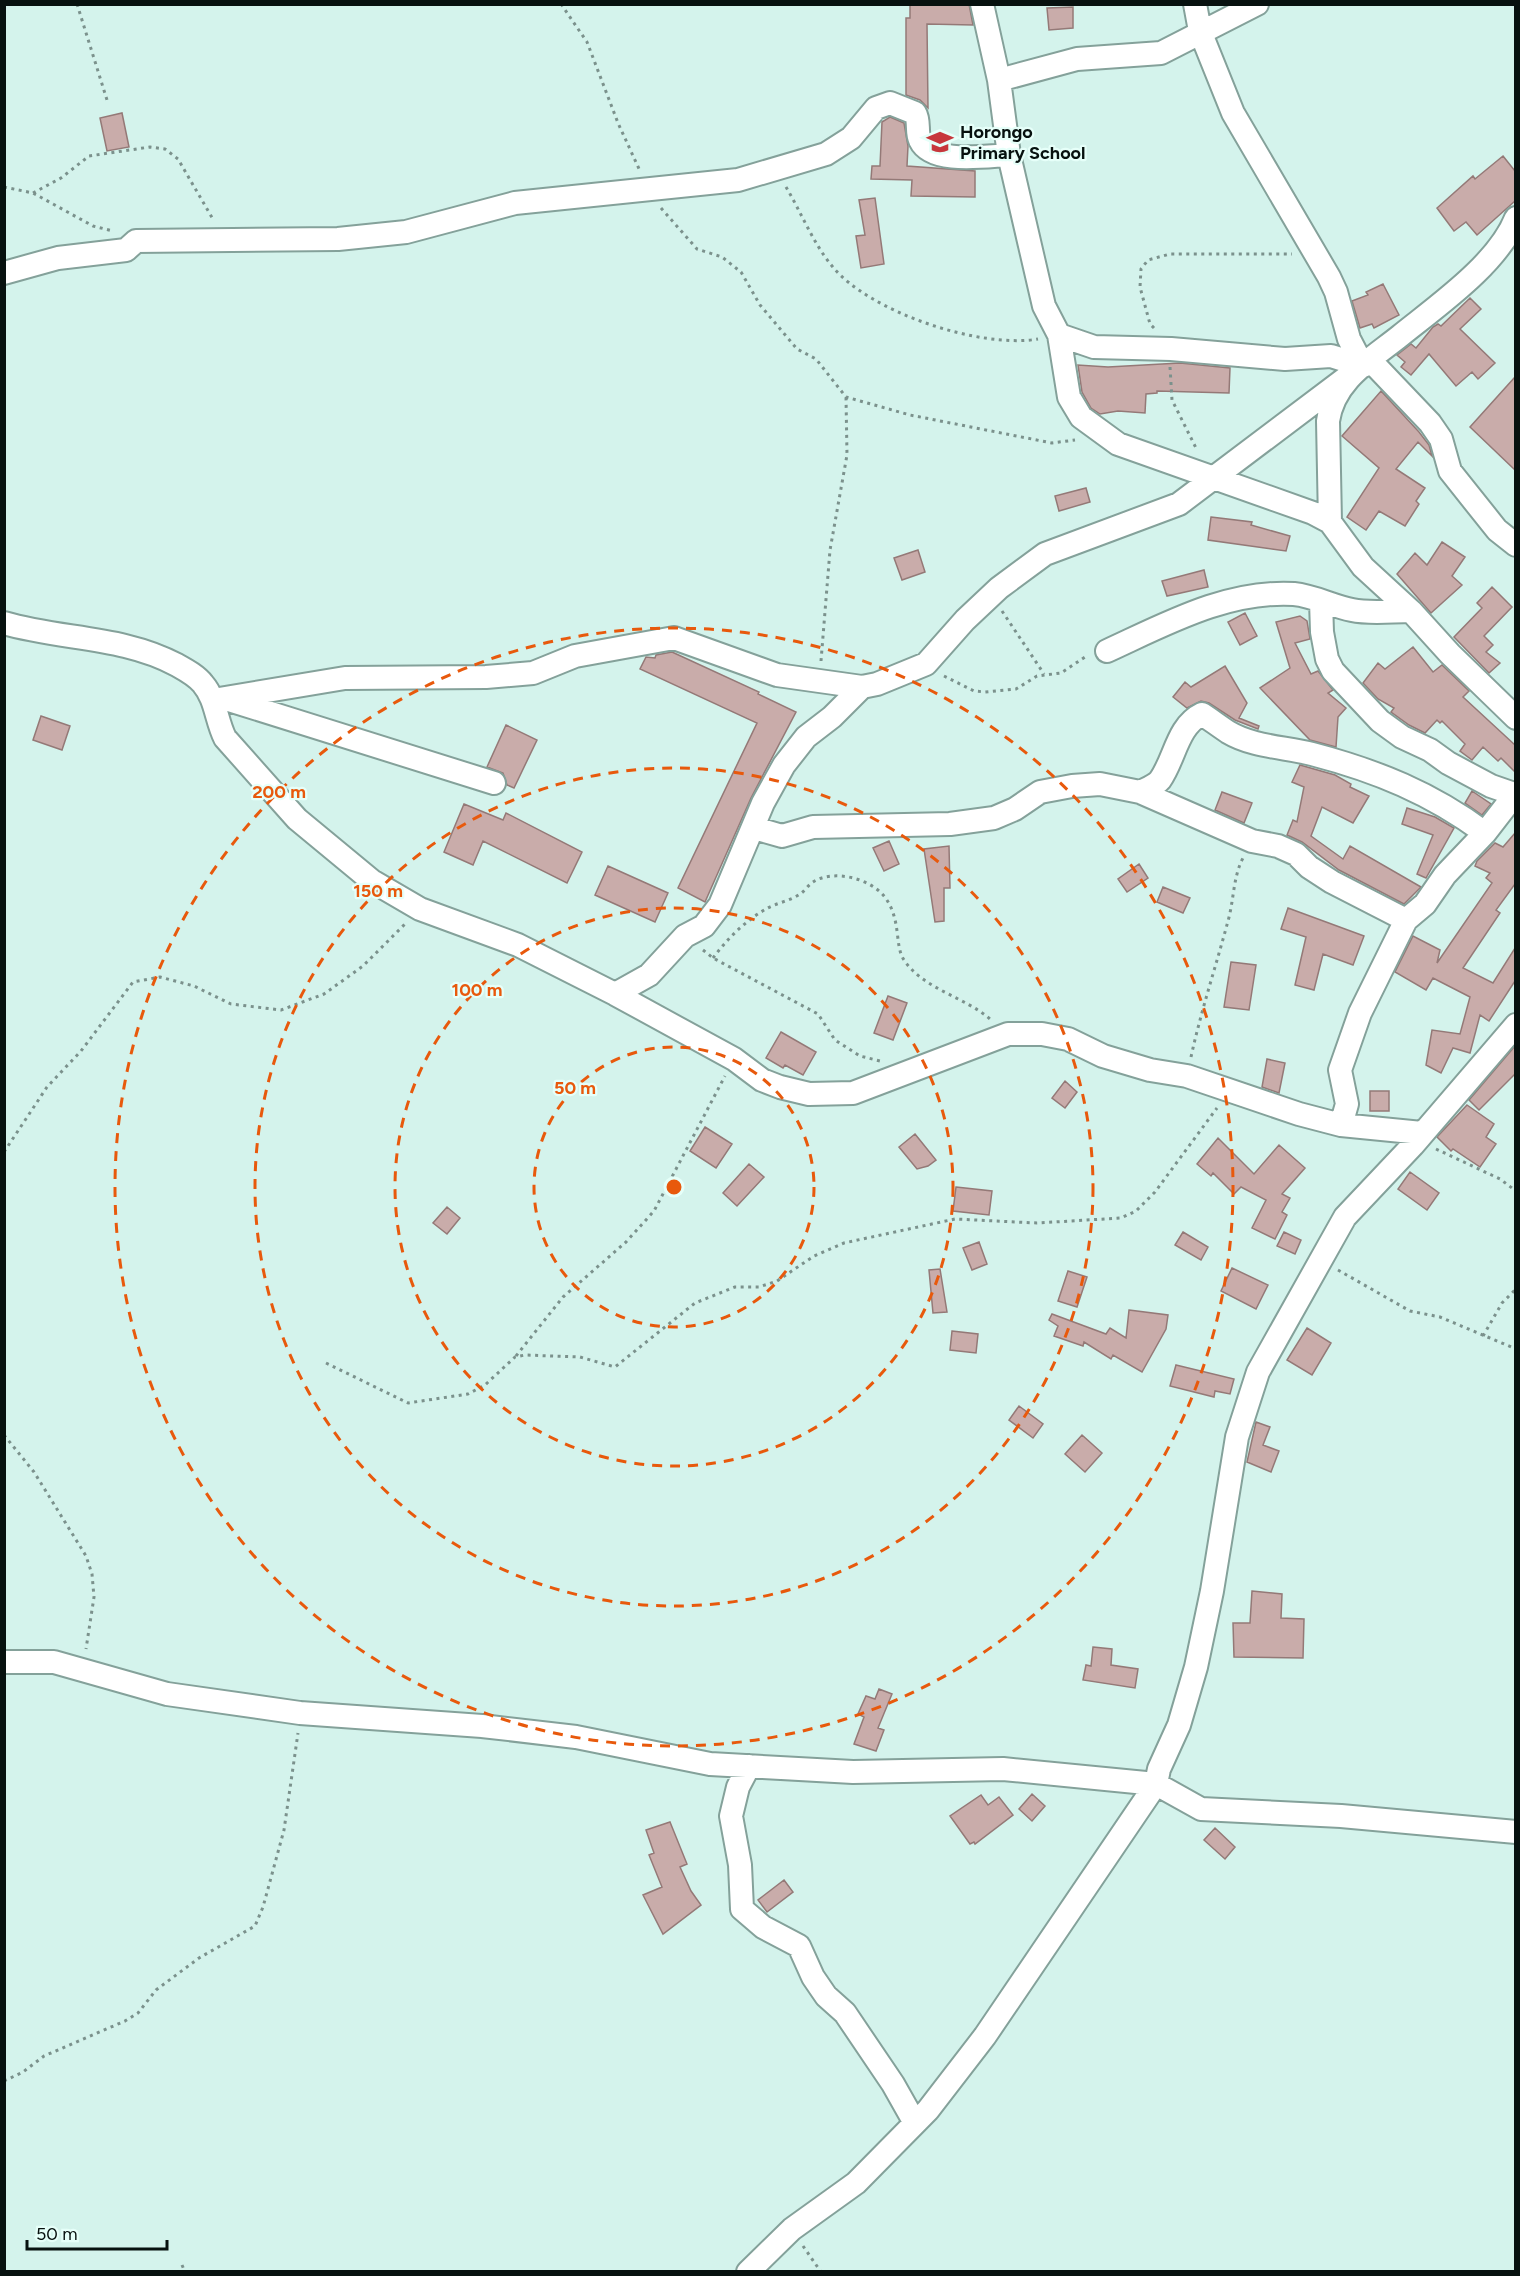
<svg xmlns="http://www.w3.org/2000/svg" width="1520" height="2276" viewBox="0 0 1520 2276" font-family="Figtree,sans-serif">
<style>
.building{fill:#c9acaa;stroke:#947977;stroke-width:1.5}
.lines{fill:none;stroke-linecap:round;stroke-linejoin:round}
.minor-casing{stroke:#84a19a;stroke-width:26}
.path{stroke:#7b918c;stroke-width:3;stroke-dasharray:3 4.5;stroke-linecap:butt}
.minor{stroke:#fff;stroke-width:22}
.ring{fill:none;stroke:#e8590c;stroke-width:3;stroke-dasharray:10 8}
.labels{text-anchor:middle;dominant-baseline:central;stroke-width:4.5;stroke-linejoin:round;paint-order:stroke}
.poi-label{font-size:18px;font-weight:bold;fill:#07110f;stroke:#e6fff9;text-anchor:start}
.centre{fill:#e8590c;stroke:#e6fff9;stroke-width:3}
.ring-label{font-size:18px;text-anchor:middle;font-weight:bold;fill:#e8590c;stroke:#e6fff9;stroke-width:4.5;stroke-linejoin:round;paint-order:stroke}
</style>
<rect width="100%" height="100%" fill="#d4f3ec"/>
<path class="building" d="M 910,4 L 969,4 L 973,25 L 927,24 L 928,108 L 920,100 L 906,95 L 906,18 L 910,18 Z
M 1073,7 L 1073,28 L 1049,30 L 1047,8 Z
M 122,113 L 129,147 L 107,151 L 100,118 Z
M 890,117 L 904,123 L 908,146 L 907,166 L 975,171 L 975,197 L 911,196 L 912,180 L 871,179 L 872,166 L 880,166 L 882,122 Z
M 1503,156 L 1515,171 L 1515,201 L 1477,235 L 1466,222 L 1454,231 L 1437,208 L 1473,176 L 1475,179 Z
M 875,198 L 884,264 L 861,268 L 856,236 L 865,235 L 859,200 Z
M 1383,284 L 1399,315 L 1374,328 L 1372,324 L 1360,328 L 1352,301 L 1368,295 L 1366,292 Z
M 1470,298 L 1481,309 L 1460,329 L 1495,363 L 1478,379 L 1472,372 L 1456,386 L 1429,354 L 1411,375 L 1401,367 L 1405,362 L 1397,355 L 1411,344 L 1416,348 L 1433,327 L 1438,324 L 1441,326 Z
M 1180,363 L 1230,368 L 1229,393 L 1157,391 L 1157,393 L 1146,394 L 1145,413 L 1118,411 L 1100,414 L 1091,408 L 1082,392 L 1078,365 L 1108,367 Z
M 1515,377 L 1515,470 L 1470,427 Z
M 1381,391 L 1419,432 L 1429,445 L 1432,456 L 1418,442 L 1396,469 L 1425,488 L 1416,501 L 1419,504 L 1405,526 L 1379,511 L 1366,530 L 1347,517 L 1379,468 L 1342,436 Z
M 1086,488 L 1090,502 L 1059,511 L 1055,496 Z
M 1211,517 L 1252,522 L 1251,525 L 1290,536 L 1286,551 L 1208,540 Z
M 1442,542 L 1465,557 L 1452,576 L 1462,585 L 1431,613 L 1397,574 L 1415,553 L 1427,565 Z
M 918,550 L 925,572 L 902,580 L 894,558 Z
M 1204,570 L 1208,587 L 1167,596 L 1162,581 Z
M 1492,587 L 1512,607 L 1484,636 L 1493,645 L 1486,652 L 1500,663 L 1489,673 L 1454,637 L 1482,608 L 1477,603 Z
M 1245,613 L 1257,636 L 1240,645 L 1228,622 Z
M 1300,616 L 1307,621 L 1310,639 L 1295,643 L 1311,674 L 1318,671 L 1333,690 L 1328,693 L 1346,708 L 1338,717 L 1336,747 L 1310,740 L 1260,688 L 1290,668 L 1276,622 Z
M 1413,647 L 1433,672 L 1442,665 L 1469,691 L 1463,697 L 1515,745 L 1515,772 L 1501,758 L 1498,761 L 1483,747 L 1472,760 L 1460,751 L 1465,744 L 1442,721 L 1440,723 L 1437,720 L 1425,733 L 1409,725 L 1391,712 L 1394,708 L 1378,699 L 1363,683 L 1378,663 L 1385,669 Z
M 672,652 L 759,692 L 758,694 L 796,712 L 751,798 L 705,902 L 678,888 L 757,723 L 640,669 L 646,657 L 655,658 L 656,655 Z
M 1225,666 L 1247,703 L 1239,718 L 1259,726 L 1258,729 L 1235,720 L 1209,703 L 1201,701 L 1187,708 L 1173,697 L 1185,682 L 1191,687 Z
M 41,716 L 70,726 L 62,750 L 33,740 Z
M 506,725 L 537,740 L 514,788 L 507,785 L 503,773 L 487,767 Z
M 1300,765 L 1335,775 L 1351,784 L 1350,787 L 1369,796 L 1353,823 L 1322,807 L 1311,836 L 1343,859 L 1350,846 L 1421,887 L 1404,904 L 1339,870 L 1302,842 L 1287,835 L 1293,820 L 1297,822 L 1304,787 L 1292,782 Z
M 1472,791 L 1491,804 L 1482,815 L 1465,803 Z
M 1222,792 L 1252,803 L 1244,823 L 1215,810 Z
M 464,804 L 503,820 L 506,813 L 582,852 L 567,883 L 483,841 L 473,865 L 444,852 Z
M 1407,808 L 1435,817 L 1454,828 L 1426,878 L 1417,874 L 1433,835 L 1402,824 Z
M 1515,833 L 1515,884 L 1496,910 L 1500,913 L 1463,968 L 1493,983 L 1515,948 L 1515,981 L 1489,1021 L 1480,1015 L 1470,1053 L 1453,1048 L 1441,1073 L 1426,1065 L 1432,1030 L 1460,1034 L 1470,997 L 1433,978 L 1426,990 L 1395,972 L 1413,936 L 1440,950 L 1437,963 L 1492,883 L 1486,878 L 1490,873 L 1475,866 L 1477,861 L 1495,843 L 1503,847 Z
M 889,841 L 899,864 L 884,871 L 873,848 Z
M 949,846 L 950,888 L 944,888 L 944,921 L 935,922 L 924,849 Z
M 1139,864 L 1148,878 L 1127,892 L 1118,879 Z
M 608,866 L 668,893 L 655,922 L 595,895 Z
M 1163,887 L 1190,898 L 1183,913 L 1157,902 Z
M 1288,908 L 1364,936 L 1353,965 L 1323,954 L 1314,990 L 1295,985 L 1306,937 L 1281,929 Z
M 1231,962 L 1256,965 L 1249,1010 L 1224,1007 Z
M 888,996 L 907,1003 L 893,1040 L 874,1033 Z
M 781,1032 L 816,1052 L 803,1075 L 785,1065 L 783,1068 L 766,1058 Z
M 1515,1046 L 1515,1074 L 1479,1110 L 1469,1100 Z
M 1267,1059 L 1285,1063 L 1279,1093 L 1262,1087 Z
M 1065,1081 L 1077,1092 L 1065,1108 L 1052,1098 Z
M 1370,1091 L 1389,1091 L 1389,1111 L 1370,1111 Z
M 1467,1105 L 1494,1124 L 1486,1137 L 1496,1144 L 1480,1167 L 1453,1149 L 1451,1151 L 1437,1137 Z
M 705,1127 L 732,1144 L 716,1168 L 690,1151 Z
M 915,1134 L 936,1160 L 928,1166 L 917,1169 L 899,1147 Z
M 1218,1138 L 1254,1174 L 1279,1145 L 1305,1168 L 1282,1194 L 1290,1198 L 1282,1212 L 1287,1215 L 1275,1239 L 1252,1228 L 1266,1200 L 1241,1187 L 1234,1194 L 1213,1173 L 1211,1176 L 1197,1164 Z
M 749,1164 L 764,1177 L 737,1206 L 723,1193 Z
M 1410,1172 L 1439,1193 L 1427,1210 L 1398,1189 Z
M 956,1187 L 992,1191 L 989,1215 L 953,1211 Z
M 447,1207 L 460,1218 L 447,1234 L 433,1223 Z
M 1183,1232 L 1208,1247 L 1201,1260 L 1175,1245 Z
M 1284,1232 L 1301,1240 L 1295,1254 L 1277,1246 Z
M 979,1242 L 987,1264 L 972,1270 L 963,1248 Z
M 1232,1268 L 1268,1285 L 1256,1309 L 1221,1291 Z
M 940,1269 L 947,1312 L 933,1313 L 929,1270 Z
M 1068,1271 L 1087,1277 L 1077,1307 L 1058,1301 Z
M 1129,1310 L 1168,1315 L 1166,1329 L 1142,1372 L 1113,1355 L 1111,1359 L 1084,1342 L 1083,1346 L 1054,1336 L 1058,1326 L 1049,1320 L 1052,1314 L 1106,1334 L 1110,1328 L 1126,1338 Z
M 1307,1328 L 1331,1343 L 1312,1375 L 1287,1360 Z
M 952,1331 L 978,1334 L 976,1353 L 950,1350 Z
M 1176,1365 L 1234,1379 L 1230,1394 L 1215,1391 L 1214,1397 L 1170,1386 Z
M 1019,1406 L 1043,1424 L 1033,1438 L 1009,1420 Z
M 1256,1422 L 1270,1427 L 1263,1445 L 1279,1451 L 1271,1472 L 1247,1462 Z
M 1082,1435 L 1102,1453 L 1085,1472 L 1065,1454 Z
M 1252,1591 L 1282,1594 L 1281,1618 L 1304,1619 L 1303,1658 L 1234,1657 L 1233,1623 L 1250,1623 Z
M 1093,1647 L 1112,1649 L 1111,1665 L 1138,1669 L 1135,1688 L 1083,1680 L 1086,1665 L 1091,1666 Z
M 879,1689 L 892,1694 L 878,1728 L 884,1730 L 876,1751 L 854,1744 L 864,1717 L 858,1714 L 866,1696 L 875,1699 Z
M 1032,1794 L 1045,1806 L 1032,1821 L 1019,1809 Z
M 981,1795 L 988,1805 L 999,1797 L 1013,1815 L 975,1844 L 974,1842 L 970,1844 L 950,1816 Z
M 670,1822 L 687,1864 L 680,1867 L 691,1891 L 701,1905 L 663,1934 L 643,1895 L 662,1887 L 649,1855 L 654,1853 L 646,1830 Z
M 1215,1828 L 1235,1847 L 1225,1859 L 1204,1840 Z
M 784,1880 L 793,1892 L 767,1912 L 758,1900 Z"/>
<g class="lines">
<g class="minor-casing">
<path id="minor" d="M 982,4 L 999,80 L 1009,155 L 1044,306 L 1059,335 L 1069,397 L 1081,417 L 1118,444 L 1313,513 L 1330,522 L 1363,567 L 1411,611 L 1450,654 L 1516,718
M 1195,4 L 1200,31 L 1233,113 L 1329,277 L 1336,292 L 1349,339 L 1363,366
M 999,80 L 1077,59 L 1161,53 L 1257,4
M 4,273 L 58,258 L 126,250 L 136,241 L 338,239 L 406,232 L 515,203 L 738,180 L 826,154 L 851,138 L 876,108 L 890,103 L 915,113 C 920,121 916,132 920,140 C 932,165 986,156 1009,155
M 1059,335 L 1094,347 L 1171,349 L 1285,359 L 1331,356 L 1363,366
M 1369,359 L 1430,423 L 1441,439 L 1450,471 L 1497,530 L 1516,545
M 1330,522 L 1328,421 C 1334,380 1370,360 1400,336 C 1437,306 1498,264 1516,218
M 1321,601 L 1322,632 L 1327,659 L 1333,671 L 1380,721 L 1402,737 L 1430,750 L 1448,763 L 1491,786 L 1514,794
M 4,623 C 62,640 123,636 177,665 C 186,670 197,676 203,684 C 216,699 216,720 225,738 L 297,819 L 372,881 L 420,909 L 518,945 L 615,994 L 734,1059 L 762,1080 L 780,1087 L 809,1094 L 853,1093 L 1008,1034 L 1042,1034 L 1068,1039 L 1103,1056 L 1150,1070 L 1187,1076 L 1299,1114 L 1341,1125 L 1422,1133
M 1107,651 C 1166,624 1227,590 1294,594 C 1314,596 1332,606 1352,610 C 1370,614 1392,611 1411,611
M 213,700 L 345,678 L 486,677 L 533,673 L 575,656 L 674,638 L 777,675 L 862,687 L 877,684 L 926,664 L 965,620 L 999,588 L 1045,554 L 1179,504 L 1350,375
M 229,700 L 494,783
M 1140,792 L 1252,841 L 1278,846 L 1296,854 L 1309,867 L 1332,882 L 1406,920
M 754,828 L 782,836 L 813,827 L 950,824 L 994,818 L 1015,809 L 1040,792 L 1072,786 L 1100,784 L 1140,792 C 1146,789 1155,786 1160,780 C 1175,759 1177,726 1202,714 C 1211,720 1219,726 1228,732 C 1253,747 1285,747 1312,754 C 1377,771 1431,793 1485,833
M 615,994 L 649,975 L 685,936 L 704,926 L 720,905 L 763,803 L 784,765 L 806,737 L 832,717 L 862,687
M 1341,1125 L 1347,1104 L 1340,1070 L 1360,1013 L 1406,920 L 1425,904 L 1445,875 L 1485,833 L 1516,793
M 4,1662 L 54,1662 L 167,1694 L 300,1713 L 482,1726 L 576,1737 L 710,1764 L 853,1772 L 1003,1769 L 1156,1784 L 1201,1809 L 1341,1816 L 1516,1832
M 749,1766 L 738,1787 L 731,1816 L 740,1865 L 742,1909 L 763,1927 L 799,1946 L 813,1977 L 826,1996 L 845,2013 L 893,2084 L 915,2123
M 748,2272 L 792,2229 L 856,2183 L 928,2110 L 985,2036 L 1156,1784 L 1159,1769 L 1179,1725 L 1196,1667 L 1212,1591 L 1237,1437 L 1258,1372 L 1345,1217 L 1413,1145 L 1516,1025"/>
</g>
<path class="path" d="M 77,4 L 107,100
M 561,4 L 587,42 L 618,123 L 640,171
M 4,187 L 33,193 L 93,226 L 113,231
M 786,187 C 801,212 813,243 832,266 C 869,312 980,349 1038,339
M 33,193 L 61,178 L 89,156 L 150,147 L 165,149 L 178,159 L 214,221
M 661,208 L 697,249 L 722,257 L 741,272 L 760,305 L 797,349 L 816,359 L 846,397 L 910,415 L 1052,443 L 1075,440
M 1154,328 L 1150,324 L 1140,287 L 1141,269 L 1148,260 L 1170,254 L 1292,254
M 1170,367 L 1172,400 L 1197,450
M 1002,611 L 1044,674
M 821,661 L 830,550 L 847,455 L 846,397
M 944,676 L 974,691 L 985,692 L 1016,689 L 1037,676 L 1061,673 L 1088,655
M 703,950 L 713,958 L 818,1014 L 835,1040 L 860,1056 L 880,1061
M 713,958 C 727,939 745,921 766,909 C 776,903 790,901 800,894 C 805,891 808,885 813,882 C 833,869 869,878 884,896 C 902,919 894,945 904,960 C 923,989 965,997 990,1019
M 1191,1057 C 1201,1011 1216,966 1228,921 C 1234,900 1233,877 1243,858
M 1436,1149 L 1500,1179 L 1516,1191
M 4,1152 L 47,1087 L 81,1051 L 133,982 L 160,977 L 194,986 L 231,1004 L 281,1010 L 324,994 L 363,966 L 406,923
M 1338,1270 L 1410,1311 L 1440,1317 L 1516,1349
M 1483,1336 L 1502,1303 L 1516,1289
M 516,1356 L 563,1297 L 626,1242 L 654,1211 L 725,1076
M 326,1363 L 408,1403 L 468,1394 L 485,1385 L 515,1357 L 525,1355 L 580,1357 L 615,1367 L 695,1303 L 735,1287 L 759,1287 L 777,1281 L 814,1256 L 844,1243 L 955,1219 L 1037,1223 L 1121,1218 L 1136,1211 L 1155,1192 L 1217,1108
M 4,1435 L 34,1472 L 86,1556 L 92,1574 L 94,1597 L 86,1649
M 4,2081 L 23,2072 L 44,2056 L 125,2021 L 138,2013 L 156,1990 L 199,1958 L 255,1926 L 263,1907 L 284,1830 L 298,1733
M 803,2246 L 821,2272
M 182,2265 L 185,2272"/>
<use href="#minor" class="minor"/>
</g>
<g class="ring">
<circle cx="674" cy="1187" r="140"/>
<circle cx="674" cy="1187" r="279"/>
<circle cx="674" cy="1187" r="419"/>
<circle cx="674" cy="1187" r="559"/>
</g>
<defs>
<g id="school-bare" transform="scale(2.07)"><path d="M0-5L7-2L0 1L-7-2ZM-4 1L0 2.5L4 1V4Q0 6-4 4Z" fill="#c7373c" stroke="#e6fff9" stroke-width="2.5" paint-order="stroke"/></g>
</defs>
<g fill-rule="evenodd">
<use href="#school-bare" x="940" y="142"/>
</g>
<g class="labels">
<g class="poi-label">
<text x="960" y="132">Horongo<tspan x="960" dy="21">Primary School</tspan></text>
</g>
</g>
<circle cx="674" cy="1187" r="9" class="centre"/>
<g class="ring-label">
<text x="279" y="798">200 m</text>
<text x="378" y="897">150 m</text>
<text x="477" y="996">100 m</text>
<text x="575" y="1094">50 m</text>
</g>
<rect width="1520" height="2276" fill="none" stroke="#07110f" stroke-width="12"/>
<path d="M27 2240v9h140v-9" fill="none" stroke="#07110f" stroke-width="3"/>
<text x="36" y="2240" font-size="18" fill="#07110f" stroke="#e6fff9" stroke-width="4.5" paint-order="stroke">50 m</text>
</svg>
